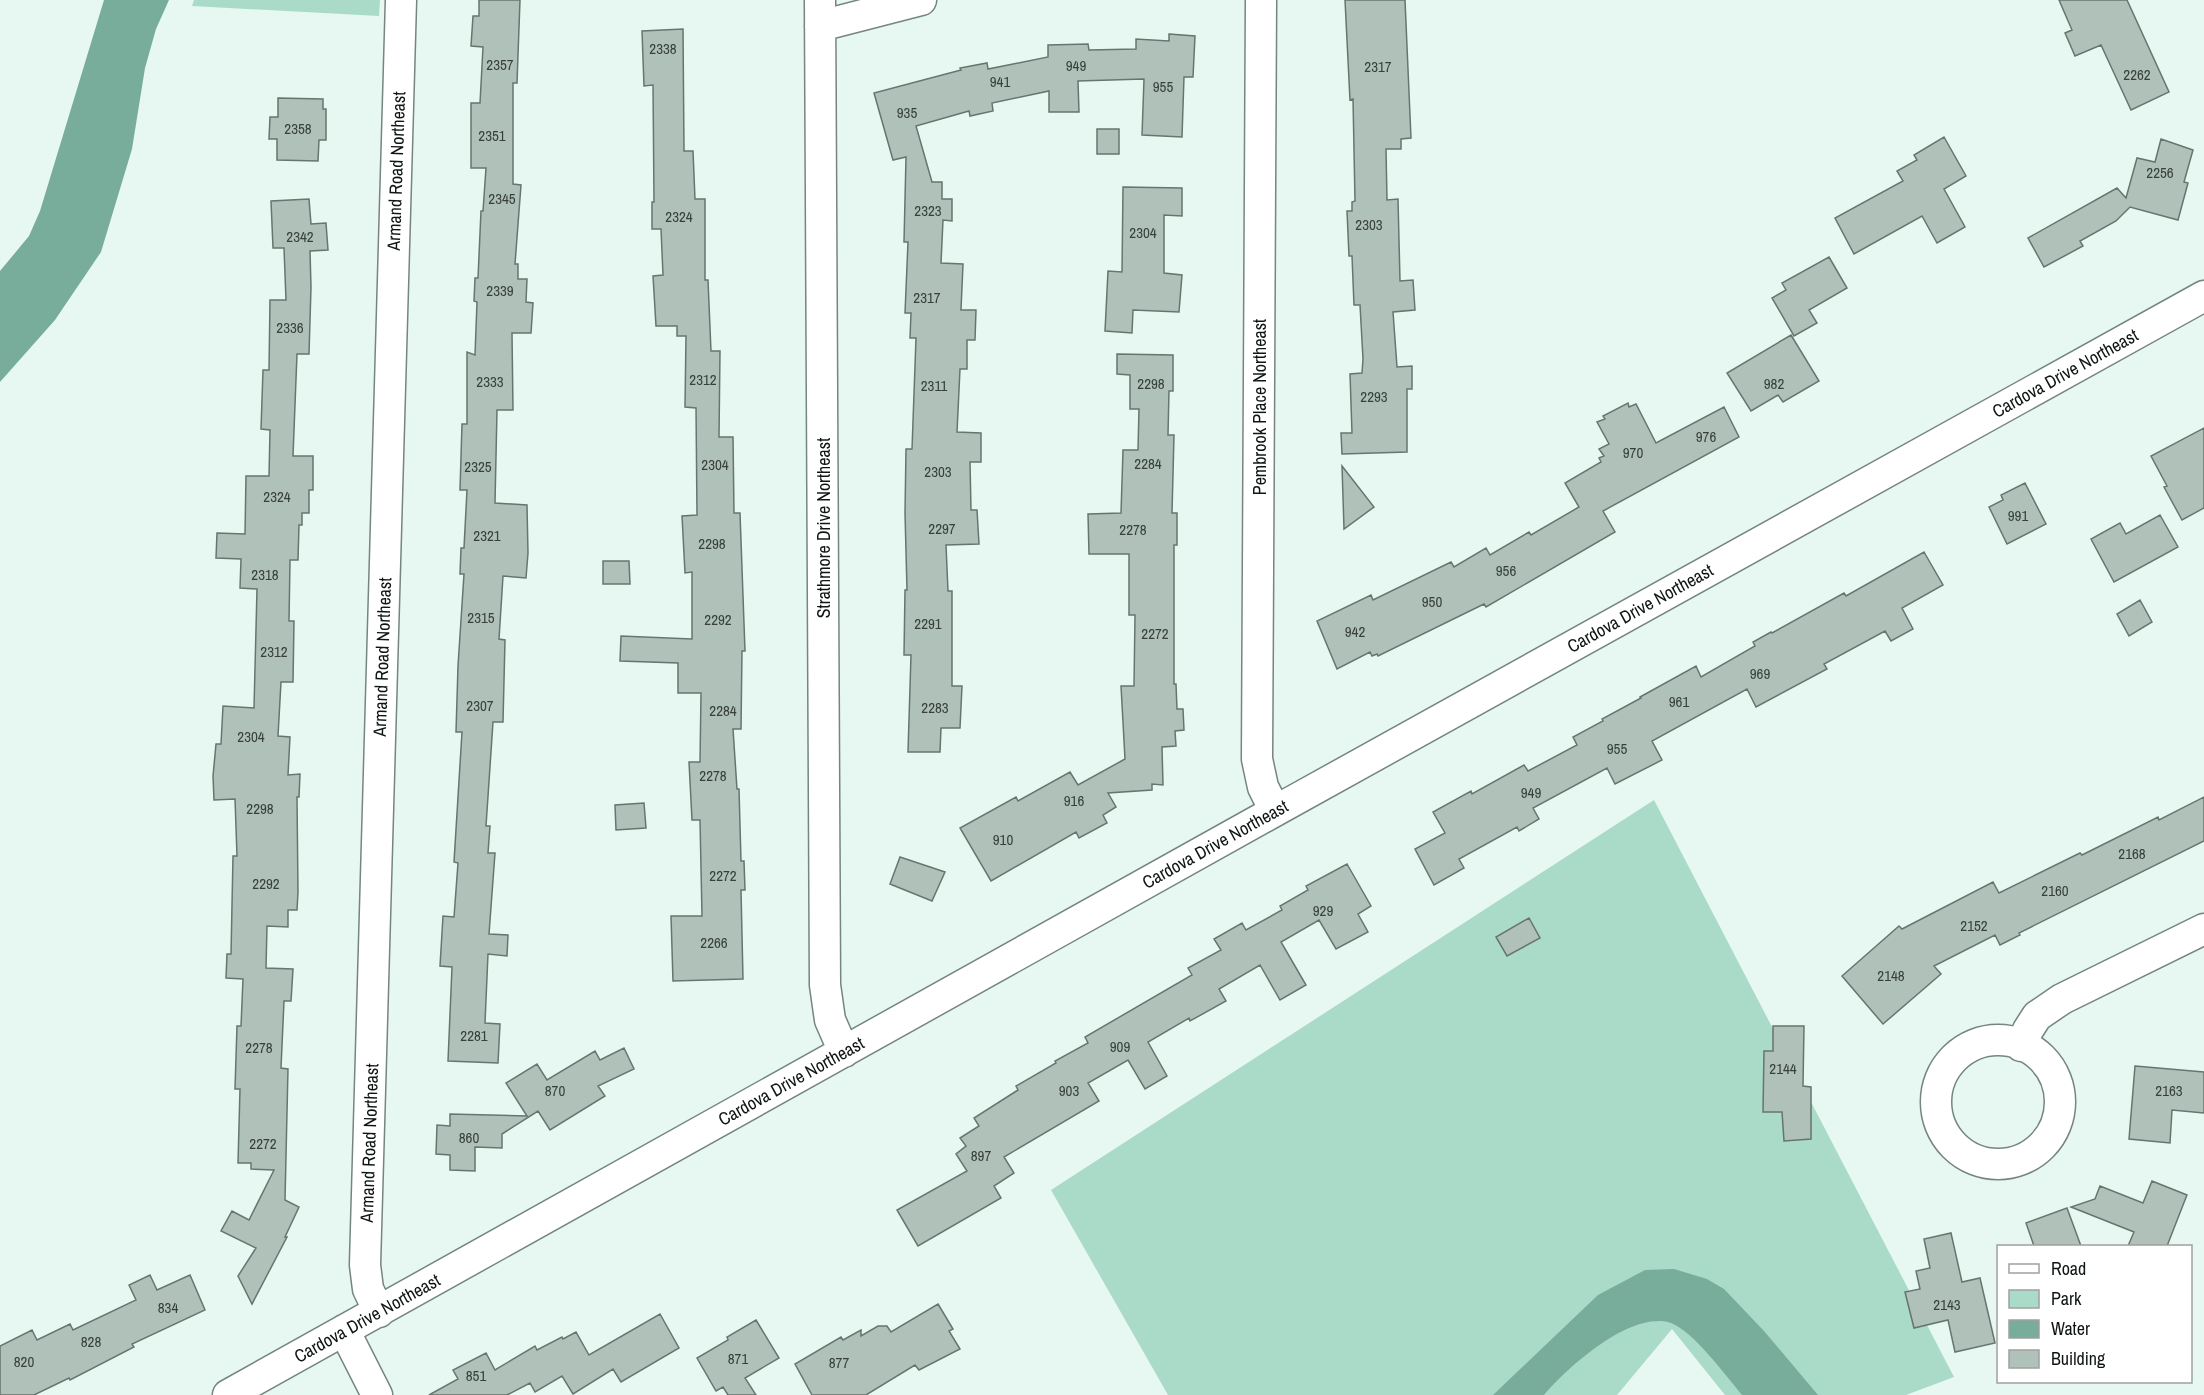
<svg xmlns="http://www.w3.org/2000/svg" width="2204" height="1395" viewBox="0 0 2204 1395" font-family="'Archivo Narrow',sans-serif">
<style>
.green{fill:#aadac8}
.water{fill:#79ad9b}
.building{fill:#b0c1ba;stroke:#66756f;stroke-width:1.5}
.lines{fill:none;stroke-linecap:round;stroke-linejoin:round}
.minor-casing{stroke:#75857f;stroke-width:33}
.minor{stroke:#fff;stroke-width:30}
.labels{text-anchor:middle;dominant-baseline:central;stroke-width:4.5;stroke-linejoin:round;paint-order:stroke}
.number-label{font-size:15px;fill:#37403d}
.street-label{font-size:18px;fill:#0f1513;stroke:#fff}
</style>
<rect width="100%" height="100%" fill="#e7f8f2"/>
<path class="green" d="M 194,0 L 380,0 L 379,16 L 192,6 Z
M 1654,800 L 1954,1377 L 1906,1395 L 1725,1395 L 1672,1329 L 1617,1395 L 1168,1395 L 1051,1190 Z"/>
<path class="water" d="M 104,0 L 169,0 L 156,29 L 145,68 L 132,149 L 101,252 L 55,320 L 0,382 L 0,271 L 29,236 L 40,211 Z
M 1674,1269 L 1707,1279 L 1724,1289 L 1764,1331 L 1818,1395 L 1742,1395 C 1727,1377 1693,1331 1671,1323 C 1631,1310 1568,1367 1544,1395 L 1493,1395 L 1598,1295 L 1645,1270 Z"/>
<path class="building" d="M 479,0 L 520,0 L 517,83 L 513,83 L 513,184 L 521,185 L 515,264 L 518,264 L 518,279 L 527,279 L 526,302 L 533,303 L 531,333 L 512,333 L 513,410 L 497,410 L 495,503 L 527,505 L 528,553 L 526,578 L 503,576 L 499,639 L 505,640 L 503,722 L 493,722 L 486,826 L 490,826 L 488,853 L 495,853 L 489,934 L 508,935 L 507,956 L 488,954 L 485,1023 L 500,1024 L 498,1063 L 448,1061 L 452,967 L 440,966 L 443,916 L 454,917 L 458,863 L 454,862 L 462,732 L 456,732 L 458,666 L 464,574 L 460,574 L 461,548 L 464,548 L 467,490 L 460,490 L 462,424 L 467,424 L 467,352 L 475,355 L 477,302 L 474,301 L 475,278 L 478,278 L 481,211 L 483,211 L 486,168 L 471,168 L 471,103 L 480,103 L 483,47 L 471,46 L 473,16 L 479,16 Z
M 1345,0 L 1405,0 L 1411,138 L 1401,139 L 1401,149 L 1386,149 L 1387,200 L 1398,199 L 1400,281 L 1413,280 L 1415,310 L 1393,312 L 1397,367 L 1412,366 L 1412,389 L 1407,389 L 1407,452 L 1342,454 L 1341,433 L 1352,433 L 1350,374 L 1362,373 L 1363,359 L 1360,305 L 1354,305 L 1352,256 L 1349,256 L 1347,211 L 1352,211 L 1352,202 L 1355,201 L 1353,99 L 1350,100 Z
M 2059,0 L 2127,0 L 2169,92 L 2131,110 L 2101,45 L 2075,56 L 2065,33 L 2072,30 Z
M 683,29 L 684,151 L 693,151 L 695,199 L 705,199 L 705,280 L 708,280 L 711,351 L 720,351 L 719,437 L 733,437 L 734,513 L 740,513 L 745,651 L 742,651 L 741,729 L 733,729 L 737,789 L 739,789 L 741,861 L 744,861 L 745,890 L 741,890 L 743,979 L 673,981 L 671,916 L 702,916 L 700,820 L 692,820 L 689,762 L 700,762 L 701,693 L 678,693 L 678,663 L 620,661 L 621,636 L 692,639 L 692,572 L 685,573 L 682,516 L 697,515 L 696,408 L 685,407 L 686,336 L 677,336 L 677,326 L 656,326 L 653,276 L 663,275 L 661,229 L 652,229 L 652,202 L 654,202 L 653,85 L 644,86 L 642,31 Z
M 1169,34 L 1195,36 L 1193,77 L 1184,77 L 1182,137 L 1142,135 L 1144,79 L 1078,81 L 1079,112 L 1049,112 L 1049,91 L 992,103 L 993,111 L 970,116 L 969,111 L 916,126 L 932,182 L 942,182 L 942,199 L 952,199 L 952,221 L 943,220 L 941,263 L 963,264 L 961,310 L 976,310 L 975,340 L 967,340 L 967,369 L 960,369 L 957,432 L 981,433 L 981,462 L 970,462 L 971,510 L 977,510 L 979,544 L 946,545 L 948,591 L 952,591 L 952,686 L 962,686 L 960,728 L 941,728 L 940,752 L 908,752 L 911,655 L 904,655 L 905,590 L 907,590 L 905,513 L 906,449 L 912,449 L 916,338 L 910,338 L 911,313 L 905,313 L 908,242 L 904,242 L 906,157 L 893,160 L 874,93 L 961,70 L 960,68 L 987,63 L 988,69 L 1048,57 L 1048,45 L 1088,44 L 1089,50 L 1136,49 L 1136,39 L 1169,41 Z
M 278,98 L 323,99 L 323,109 L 326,109 L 326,140 L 319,140 L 318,161 L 277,160 L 277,139 L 269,139 L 270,117 L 278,117 Z
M 1097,129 L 1119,129 L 1119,154 L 1097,154 Z
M 1944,137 L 1966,176 L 1944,189 L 1965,227 L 1937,243 L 1922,216 L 1854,254 L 1835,218 L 1903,181 L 1897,171 L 1917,160 L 1914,155 Z
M 2161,139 L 2193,150 L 2184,182 L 2188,183 L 2178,220 L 2130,207 L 2116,221 L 2080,241 L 2083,246 L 2044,267 L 2028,238 L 2117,188 L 2126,198 L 2137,158 L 2155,162 Z
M 1123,187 L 1182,188 L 1182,216 L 1164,215 L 1164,273 L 1182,275 L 1179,312 L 1133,310 L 1132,333 L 1105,331 L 1108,271 L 1122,272 Z
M 309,199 L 311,224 L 326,223 L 328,250 L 310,251 L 311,287 L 309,354 L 297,354 L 293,456 L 313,456 L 313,490 L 309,490 L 309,513 L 302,513 L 302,525 L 299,525 L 298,560 L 290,560 L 289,621 L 294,621 L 293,682 L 281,682 L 278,736 L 290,737 L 288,775 L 300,774 L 299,797 L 297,797 L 298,892 L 297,910 L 288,910 L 288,927 L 267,926 L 266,968 L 293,969 L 291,1001 L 284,1001 L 281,1068 L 288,1069 L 285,1200 L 299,1207 L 285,1237 L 287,1237 L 252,1304 L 238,1276 L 256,1248 L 221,1231 L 232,1211 L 249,1220 L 274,1170 L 251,1169 L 251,1163 L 238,1163 L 240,1089 L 235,1089 L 237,1026 L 241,1026 L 243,979 L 226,978 L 227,954 L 231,954 L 233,856 L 237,856 L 235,799 L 214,800 L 213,776 L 216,744 L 221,744 L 223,706 L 254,708 L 257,589 L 240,588 L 241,559 L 216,558 L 217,533 L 245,534 L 246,476 L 269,476 L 270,430 L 261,429 L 263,370 L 269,370 L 270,300 L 286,300 L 284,248 L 273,248 L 271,201 Z
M 1829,257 L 1847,288 L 1809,310 L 1817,323 L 1794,336 L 1772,298 L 1786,290 L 1782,283 Z
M 1791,335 L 1819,381 L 1783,402 L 1778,395 L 1751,411 L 1727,373 Z
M 1117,354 L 1173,355 L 1173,391 L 1169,391 L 1168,435 L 1174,435 L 1172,513 L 1177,513 L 1177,545 L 1174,545 L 1174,684 L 1176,684 L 1177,709 L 1183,709 L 1184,730 L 1175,731 L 1176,746 L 1162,747 L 1163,785 L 1152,784 L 1152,790 L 1108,793 L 1116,807 L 1103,815 L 1107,823 L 1079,838 L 1076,832 L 991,881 L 960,828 L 1016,797 L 1018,801 L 1070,772 L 1078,785 L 1125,759 L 1121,686 L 1134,686 L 1135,615 L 1129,615 L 1129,554 L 1089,554 L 1088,514 L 1121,513 L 1123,450 L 1138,450 L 1139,409 L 1130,409 L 1130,375 L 1117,374 Z
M 1628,403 L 1629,407 L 1636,404 L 1656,443 L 1724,407 L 1739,437 L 1603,511 L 1615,532 L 1486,607 L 1484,604 L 1378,656 L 1377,654 L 1372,656 L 1370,652 L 1337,669 L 1317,621 L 1371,595 L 1373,600 L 1451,562 L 1454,567 L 1486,548 L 1490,555 L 1529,532 L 1531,535 L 1579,507 L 1565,483 L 1601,462 L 1599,458 L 1604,456 L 1599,449 L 1609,444 L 1597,422 L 1605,419 L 1603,416 Z
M 2204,428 L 2204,508 L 2182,520 L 2164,487 L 2167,486 L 2151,456 Z
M 1342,466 L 1374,507 L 1344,529 Z
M 2025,483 L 2046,524 L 2007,544 L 1989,507 L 2003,500 L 2001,495 Z
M 2160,515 L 2178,547 L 2114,582 L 2091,539 L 2120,523 L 2126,534 Z
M 1924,552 L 1943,585 L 1902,608 L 1913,629 L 1891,641 L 1885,631 L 1824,664 L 1827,669 L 1756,707 L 1747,689 L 1652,741 L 1662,760 L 1615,784 L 1607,768 L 1533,808 L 1539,819 L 1519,831 L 1517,827 L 1459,859 L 1464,868 L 1434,885 L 1415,849 L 1445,833 L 1433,812 L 1471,791 L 1472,794 L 1524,765 L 1528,771 L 1577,745 L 1573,737 L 1603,721 L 1602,719 L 1641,698 L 1640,697 L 1696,666 L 1701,677 L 1755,646 L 1753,642 L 1771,632 L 1772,633 L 1844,593 L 1846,596 Z
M 603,561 L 629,561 L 630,584 L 603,584 Z
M 2140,600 L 2152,622 L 2129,636 L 2117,614 Z
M 2204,797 L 2204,841 L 2019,933 L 2020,935 L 2000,945 L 1995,935 L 1934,966 L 1941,974 L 1883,1024 L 1842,976 L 1899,926 L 1902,929 L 1993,882 L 1999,893 L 2080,853 L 2082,855 L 2158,817 L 2159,820 Z
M 644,803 L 646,828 L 616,830 L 615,805 Z
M 900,857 L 945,872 L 932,901 L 890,884 Z
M 1347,864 L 1371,906 L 1358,914 L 1368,932 L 1336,949 L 1319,920 L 1281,942 L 1306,985 L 1280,1000 L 1260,965 L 1219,989 L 1226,1001 L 1190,1021 L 1189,1018 L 1148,1042 L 1167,1076 L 1145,1089 L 1128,1060 L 1088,1083 L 1099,1101 L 1004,1157 L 1014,1173 L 994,1186 L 1001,1198 L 918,1246 L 897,1210 L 967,1171 L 956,1154 L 966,1146 L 960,1138 L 979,1126 L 974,1118 L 1018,1090 L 1016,1086 L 1056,1063 L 1055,1061 L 1088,1043 L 1085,1037 L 1192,975 L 1188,968 L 1221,950 L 1214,939 L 1242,923 L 1246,930 L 1282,910 L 1280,906 L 1308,890 L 1306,886 Z
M 1529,918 L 1540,938 L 1507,956 L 1496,937 Z
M 1773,1026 L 1804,1026 L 1803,1086 L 1811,1087 L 1811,1139 L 1784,1141 L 1782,1112 L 1763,1112 L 1764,1051 L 1773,1051 Z
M 624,1048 L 634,1069 L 598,1086 L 605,1096 L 550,1130 L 538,1111 L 502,1134 L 502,1148 L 475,1147 L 475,1171 L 450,1170 L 450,1155 L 436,1154 L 437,1125 L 450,1126 L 450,1114 L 527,1116 L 506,1083 L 537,1064 L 547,1080 L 595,1051 L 600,1060 Z
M 2135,1066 L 2204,1072 L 2204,1113 L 2172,1110 L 2170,1143 L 2129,1139 Z
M 2152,1181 L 2187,1195 L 2167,1246 L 2128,1246 L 2134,1232 L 2071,1207 L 2095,1199 L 2100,1186 L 2143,1203 Z
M 2067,1208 L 2081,1246 L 2034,1246 L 2026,1223 Z
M 1951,1233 L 1962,1282 L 1980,1278 L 1995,1343 L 1955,1352 L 1948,1320 L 1914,1328 L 1905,1292 L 1920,1289 L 1916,1271 L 1930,1268 L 1924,1239 Z
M 150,1275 L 157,1290 L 190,1275 L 205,1310 L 132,1344 L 134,1347 L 70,1380 L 69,1378 L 34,1395 L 0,1395 L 0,1346 L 32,1330 L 37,1340 L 70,1324 L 73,1330 L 136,1300 L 129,1285 Z
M 938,1304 L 953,1329 L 949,1331 L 960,1349 L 919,1370 L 915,1365 L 866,1395 L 812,1395 L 795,1364 L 841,1337 L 843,1340 L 861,1330 L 861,1336 L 878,1326 L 887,1326 L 891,1332 Z
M 660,1314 L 679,1348 L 621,1382 L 613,1369 L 573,1394 L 562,1376 L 535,1392 L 530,1383 L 507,1395 L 429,1395 L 458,1379 L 453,1370 L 486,1353 L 495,1370 L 535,1346 L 537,1350 L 562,1337 L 563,1339 L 576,1332 L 589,1355 Z
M 756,1320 L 779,1358 L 745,1378 L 756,1395 L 728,1395 L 723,1387 L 716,1391 L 697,1358 L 728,1340 L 727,1337 Z"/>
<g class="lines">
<g class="minor-casing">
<path id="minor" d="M 820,0 L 825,985 L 830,1020 L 844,1052
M 1261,0 L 1257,759 L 1263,787 L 1275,811
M 820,26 L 921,0
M1936 1102a62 62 0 1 1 124 0a62 62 0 1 1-124 0Z
M 2021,1046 L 2028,1030 L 2037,1016 L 2062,999 L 2204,929
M 379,1312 L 368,1289 L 365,1265 L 401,0
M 344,1330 L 377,1395
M 228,1395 L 1275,811 L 2204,296"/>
</g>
<use href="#minor" class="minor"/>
</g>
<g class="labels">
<g class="number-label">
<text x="663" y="48">2338</text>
<text x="500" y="64">2357</text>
<text x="1076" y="65">949</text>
<text x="1378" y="66">2317</text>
<text x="2137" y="74">2262</text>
<text x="1000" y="81">941</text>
<text x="1163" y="86">955</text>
<text x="907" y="112">935</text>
<text x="298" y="128">2358</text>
<text x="492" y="135">2351</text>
<text x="2160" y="172">2256</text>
<text x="502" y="198">2345</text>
<text x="928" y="210">2323</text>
<text x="679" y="216">2324</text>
<text x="1369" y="224">2303</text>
<text x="1143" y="232">2304</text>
<text x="300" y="236">2342</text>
<text x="500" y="290">2339</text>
<text x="927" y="297">2317</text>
<text x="290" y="327">2336</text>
<text x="703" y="379">2312</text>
<text x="490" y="381">2333</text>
<text x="1151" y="383">2298</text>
<text x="1774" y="383">982</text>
<text x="934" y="385">2311</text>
<text x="1374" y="396">2293</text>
<text x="1706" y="436">976</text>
<text x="1633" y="452">970</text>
<text x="1148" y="463">2284</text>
<text x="715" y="464">2304</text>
<text x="478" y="466">2325</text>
<text x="938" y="471">2303</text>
<text x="277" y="496">2324</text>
<text x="2018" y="515">991</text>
<text x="942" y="528">2297</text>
<text x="1133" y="529">2278</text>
<text x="487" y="535">2321</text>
<text x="712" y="543">2298</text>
<text x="1506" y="570">956</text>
<text x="265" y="574">2318</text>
<text x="1432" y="601">950</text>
<text x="481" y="617">2315</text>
<text x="718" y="619">2292</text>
<text x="928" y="623">2291</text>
<text x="1355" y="631">942</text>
<text x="1155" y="633">2272</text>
<text x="274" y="651">2312</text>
<text x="1760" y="673">969</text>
<text x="1679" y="701">961</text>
<text x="480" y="705">2307</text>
<text x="935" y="707">2283</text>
<text x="723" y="710">2284</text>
<text x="251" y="736">2304</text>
<text x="1617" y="748">955</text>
<text x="713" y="775">2278</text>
<text x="1531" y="792">949</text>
<text x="1074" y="800">916</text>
<text x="260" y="808">2298</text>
<text x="1003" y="839">910</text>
<text x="2132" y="853">2168</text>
<text x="723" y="875">2272</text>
<text x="266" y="883">2292</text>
<text x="2055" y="890">2160</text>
<text x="1323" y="910">929</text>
<text x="1974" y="925">2152</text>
<text x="714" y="942">2266</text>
<text x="1891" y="975">2148</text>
<text x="474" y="1035">2281</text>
<text x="1120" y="1046">909</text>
<text x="259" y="1047">2278</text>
<text x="1783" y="1068">2144</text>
<text x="555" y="1090">870</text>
<text x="1069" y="1090">903</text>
<text x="2169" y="1090">2163</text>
<text x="469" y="1137">860</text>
<text x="263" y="1143">2272</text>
<text x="981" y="1155">897</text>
<text x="1947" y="1304">2143</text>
<text x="168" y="1307">834</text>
<text x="91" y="1341">828</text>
<text x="738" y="1358">871</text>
<text x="24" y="1361">820</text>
<text x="839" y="1362">877</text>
<text x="476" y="1375">851</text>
</g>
<g class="street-label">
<text transform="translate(396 171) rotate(-88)">Armand Road Northeast</text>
<text transform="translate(2065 373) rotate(-29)">Cardova Drive Northeast</text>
<text transform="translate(1259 407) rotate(-90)">Pembrook Place Northeast</text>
<text transform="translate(823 528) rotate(-90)">Strathmore Drive Northeast</text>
<text transform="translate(1640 608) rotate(-29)">Cardova Drive Northeast</text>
<text transform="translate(382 657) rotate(-88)">Armand Road Northeast</text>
<text transform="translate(1215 844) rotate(-29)">Cardova Drive Northeast</text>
<text transform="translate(791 1081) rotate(-29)">Cardova Drive Northeast</text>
<text transform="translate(369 1143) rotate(-88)">Armand Road Northeast</text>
<text transform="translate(367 1318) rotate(-29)">Cardova Drive Northeast</text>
</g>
</g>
<rect x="1997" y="1245" width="195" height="138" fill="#ffffff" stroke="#9fa1a1" stroke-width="1.5"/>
<rect x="2009" y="1264" width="30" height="9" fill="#ffffff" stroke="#9fa1a1" stroke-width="1.5"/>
<text x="2051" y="1275" font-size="18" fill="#0f1513">Road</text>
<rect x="2009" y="1290" width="30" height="18" fill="#aadac8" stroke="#9fa1a1" stroke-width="1.5"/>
<text x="2051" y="1305" font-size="18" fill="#0f1513">Park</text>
<rect x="2009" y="1320" width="30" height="18" fill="#79ad9b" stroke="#9fa1a1" stroke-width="1.5"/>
<text x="2051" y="1335" font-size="18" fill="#0f1513">Water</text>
<rect x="2009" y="1350" width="30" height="18" fill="#b0c1ba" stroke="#9fa1a1" stroke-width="1.5"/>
<text x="2051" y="1365" font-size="18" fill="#0f1513">Building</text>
</svg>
